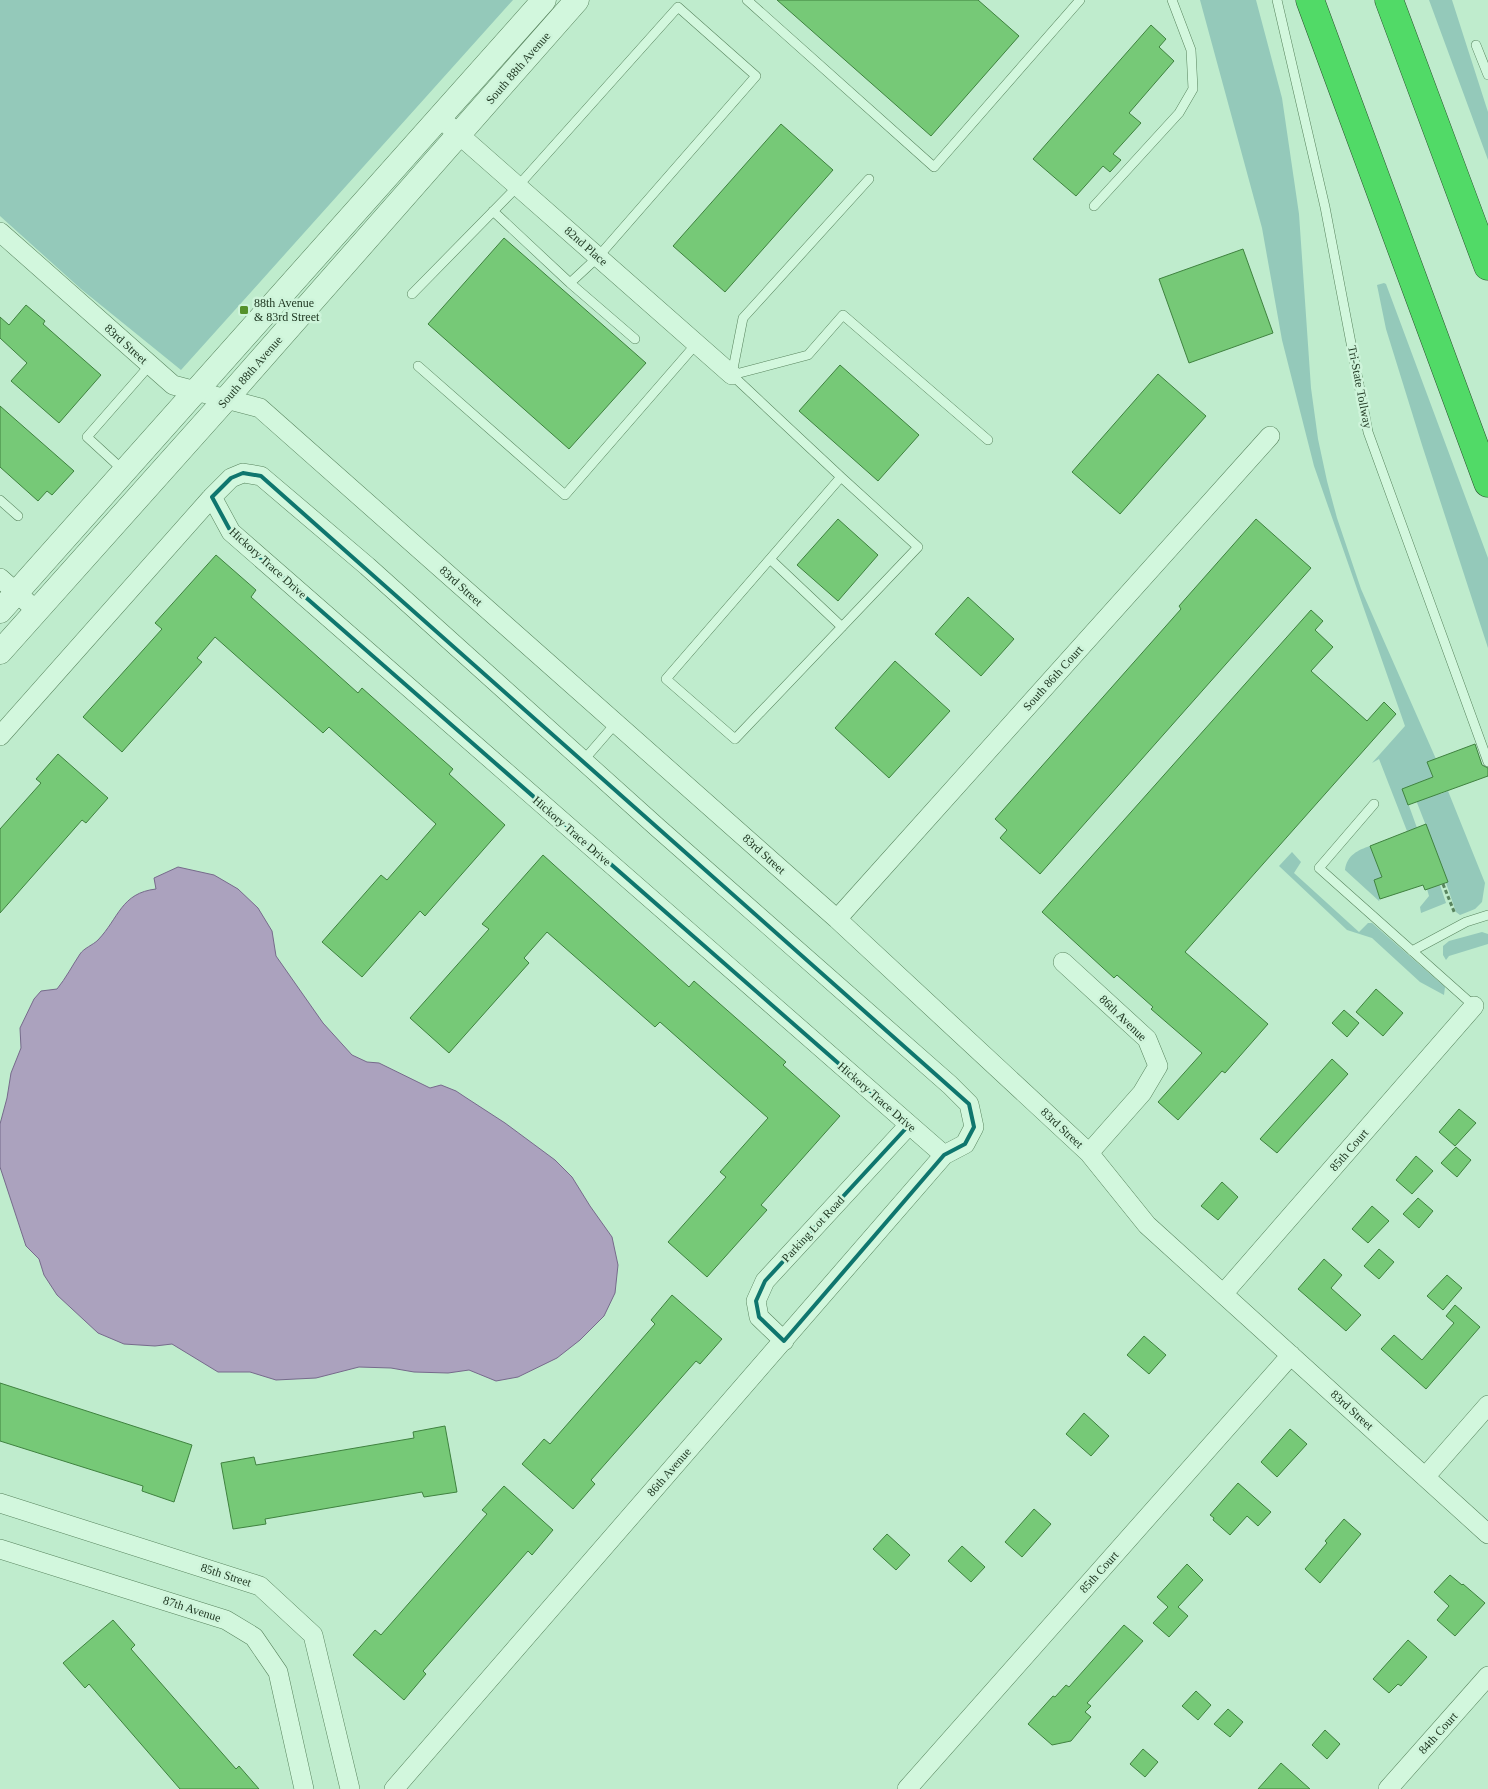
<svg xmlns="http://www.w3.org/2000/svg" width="1488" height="1789" viewBox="0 0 1488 1789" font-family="Georgia,serif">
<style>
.green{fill:#94c9ba}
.water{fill:#aba2be;stroke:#766a8b}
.building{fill:#76c977;stroke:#3f823f}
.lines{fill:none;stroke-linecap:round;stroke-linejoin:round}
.service-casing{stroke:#58845e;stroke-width:10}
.minor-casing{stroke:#58845e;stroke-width:20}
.tertiary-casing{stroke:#58845e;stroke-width:25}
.motorway-casing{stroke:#2c512f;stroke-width:29}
.path{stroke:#58845e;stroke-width:3;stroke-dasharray:4 2.5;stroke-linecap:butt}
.service{stroke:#d2f7dd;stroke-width:9}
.minor{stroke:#d2f7dd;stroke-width:19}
.tertiary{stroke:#d2f7dd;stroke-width:24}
.motorway{stroke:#51da67;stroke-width:28}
.marked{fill:none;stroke:#0f766e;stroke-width:4;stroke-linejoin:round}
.poi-dot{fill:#54912a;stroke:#cef4da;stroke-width:2}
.labels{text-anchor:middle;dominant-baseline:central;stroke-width:5;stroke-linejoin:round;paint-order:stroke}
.street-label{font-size:12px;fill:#1c341e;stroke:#cef4da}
.poi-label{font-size:12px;fill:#1c341e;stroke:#cef4da;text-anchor:start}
</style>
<rect width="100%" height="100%" fill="#bfeccd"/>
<path class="green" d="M 0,0 L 513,0 L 181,370 L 81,289 L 0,216 Z
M 1200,0 L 1256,0 L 1282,98 L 1299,214 L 1311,388 L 1318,439 L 1327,481 L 1337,518 L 1361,589 L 1436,759 L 1428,762 L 1433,777 L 1403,789 L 1417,828 L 1407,831 L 1379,759 L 1372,763 L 1405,726 L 1314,466 L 1282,340 L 1262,228 Z
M 1429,0 L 1452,0 L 1488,112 L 1488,160 Z
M 1384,283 L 1386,284 L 1488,558 L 1488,648 L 1422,445 L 1386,329 L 1377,285 Z
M 1437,786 L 1440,794 L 1448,791 L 1485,883 L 1482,902 L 1475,909 L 1460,915 L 1456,912 L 1446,883 L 1448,882 L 1414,795 Z
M 1370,846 L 1382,877 L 1374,880 L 1380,899 L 1379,901 L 1345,870 C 1347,855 1358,850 1370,846 Z
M 1292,852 L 1301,862 L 1294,873 L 1359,932 L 1368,923 L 1372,923 L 1445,987 L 1444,995 L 1420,982 L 1372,938 L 1347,930 L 1279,866 Z
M 1440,885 L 1446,903 L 1421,913 L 1420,907 L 1429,896 L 1427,889 Z
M 1482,932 L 1488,934 L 1488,944 L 1449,956 L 1446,960 L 1443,955 L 1443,946 L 1449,941 Z"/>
<path class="water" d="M 178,867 L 214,875 L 238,889 L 258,908 L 272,931 L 276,956 L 323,1023 L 352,1055 L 367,1062 L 379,1063 L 430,1088 L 441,1085 L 456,1091 L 465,1097 L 505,1123 L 555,1160 L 572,1177 L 590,1206 L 612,1237 L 618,1265 L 615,1293 L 604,1316 L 580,1340 L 557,1358 L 518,1377 L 496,1381 L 469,1370 L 448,1373 L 414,1372 L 391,1368 L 359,1367 L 316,1378 L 276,1380 L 250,1372 L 218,1372 L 172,1344 L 155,1346 L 124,1344 L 98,1333 L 57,1295 L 44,1275 L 39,1259 L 26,1246 L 0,1167 L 0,1124 L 7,1098 L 11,1073 L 21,1048 L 20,1028 L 34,999 L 41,991 L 57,989 C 66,978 72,966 80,954 C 84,948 93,945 98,940 C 119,918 121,893 156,889 L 154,878 Z"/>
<path class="building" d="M 777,0 L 978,0 L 1019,36 L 931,136 Z
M 1151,25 L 1166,39 L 1159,47 L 1174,61 L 1129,113 L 1141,123 L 1113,154 L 1121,160 L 1110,172 L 1103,166 L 1076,196 L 1033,159 Z
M 781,124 L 833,170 L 725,292 L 673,246 Z
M 504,238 L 646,363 L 569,449 L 428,324 Z
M 1243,249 L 1273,333 L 1189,363 L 1159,279 Z
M 26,305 L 45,321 L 43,324 L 101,375 L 59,423 L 11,381 L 27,363 L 0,338 L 0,317 L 9,325 Z
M 840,365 L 919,435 L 878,481 L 799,411 Z
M 1158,374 L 1206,416 L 1120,514 L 1072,472 Z
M 0,406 L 74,471 L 52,495 L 47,491 L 38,501 L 0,467 Z
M 838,519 L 878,555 L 838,601 L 797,565 Z
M 1256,519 L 1311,568 L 1040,874 L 1000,838 L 1007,830 L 995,819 L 1181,609 L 1179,606 Z
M 216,555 L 256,590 L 251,597 L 358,693 L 362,688 L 453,769 L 449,774 L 505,825 L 425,916 L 420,911 L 362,977 L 322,942 L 381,875 L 387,880 L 436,824 L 329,727 L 323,733 L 215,637 L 197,658 L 202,662 L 122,752 L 83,717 L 162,629 L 155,623 Z
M 968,597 L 1014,639 L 981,676 L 935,634 Z
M 1311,610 L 1323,621 L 1315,630 L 1333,647 L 1311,671 L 1367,721 L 1384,702 L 1396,714 L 1185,952 L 1268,1024 L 1225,1073 L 1222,1071 L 1178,1120 L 1158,1102 L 1202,1053 L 1151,1009 L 1153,1007 L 1117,975 L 1114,978 L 1042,912 Z
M 895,661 L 950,711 L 889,778 L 835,728 Z
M 1475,744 L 1482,765 L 1488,768 L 1488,776 L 1408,805 L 1402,789 L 1433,777 L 1427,762 Z
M 58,754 L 108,798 L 86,823 L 82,820 L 0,913 L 0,829 L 41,783 L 36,779 Z
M 1426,824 L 1448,882 L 1425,890 L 1423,885 L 1380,899 L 1374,880 L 1382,877 L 1370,846 Z
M 543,855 L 689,987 L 694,981 L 786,1062 L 783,1065 L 840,1116 L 761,1205 L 767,1210 L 707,1277 L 668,1242 L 726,1177 L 720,1172 L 768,1118 L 660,1022 L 655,1027 L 547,932 L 524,958 L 529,963 L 449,1053 L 410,1018 L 489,929 L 482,924 Z
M 1376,989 L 1403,1013 L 1383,1036 L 1356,1012 Z
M 1344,1010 L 1359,1023 L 1347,1037 L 1332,1023 Z
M 1332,1059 L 1348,1074 L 1277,1153 L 1260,1139 Z
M 1459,1109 L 1476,1123 L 1455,1146 L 1439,1132 Z
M 1456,1147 L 1471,1160 L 1457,1177 L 1441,1163 Z
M 1416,1156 L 1433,1171 L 1412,1194 L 1396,1180 Z
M 1222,1182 L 1238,1197 L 1218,1220 L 1201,1206 Z
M 1418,1198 L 1433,1211 L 1419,1228 L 1403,1214 Z
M 1372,1206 L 1389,1221 L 1368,1243 L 1352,1229 Z
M 1379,1249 L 1394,1262 L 1379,1279 L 1364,1266 Z
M 1324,1259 L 1342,1275 L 1331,1288 L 1361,1315 L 1346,1331 L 1298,1289 Z
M 1447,1275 L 1462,1288 L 1443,1310 L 1427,1296 Z
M 672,1295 L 722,1339 L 700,1364 L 696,1361 L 591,1480 L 595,1484 L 573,1509 L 522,1464 L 544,1439 L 550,1444 L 655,1324 L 651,1320 Z
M 1455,1305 L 1480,1327 L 1426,1389 L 1381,1349 L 1394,1335 L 1422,1360 L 1454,1323 L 1446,1316 Z
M 1144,1336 L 1166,1355 L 1149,1374 L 1127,1355 Z
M 0,1383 L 192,1445 L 174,1502 L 142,1491 L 143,1486 L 0,1441 Z
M 1084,1413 L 1109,1436 L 1091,1456 L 1066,1434 Z
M 445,1426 L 457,1492 L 424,1497 L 422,1492 L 265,1519 L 266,1524 L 233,1529 L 221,1463 L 254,1457 L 256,1465 L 414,1438 L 413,1432 Z
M 1290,1429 L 1307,1444 L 1277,1477 L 1261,1462 Z
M 1238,1483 L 1271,1512 L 1258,1526 L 1247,1516 L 1230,1535 L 1213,1520 L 1214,1518 L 1210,1515 Z
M 504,1486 L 553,1530 L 532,1555 L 528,1551 L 423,1671 L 426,1674 L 404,1700 L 353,1655 L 375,1630 L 381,1635 L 487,1514 L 482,1510 Z
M 1034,1509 L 1051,1524 L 1022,1557 L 1005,1542 Z
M 1344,1519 L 1361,1534 L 1320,1583 L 1305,1569 L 1327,1543 L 1325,1541 Z
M 887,1534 L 910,1555 L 896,1570 L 873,1549 Z
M 962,1546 L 985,1567 L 971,1582 L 948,1561 Z
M 1187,1564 L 1203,1580 L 1178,1607 L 1188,1616 L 1169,1637 L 1153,1623 L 1168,1607 L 1157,1597 Z
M 1450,1575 L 1462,1585 L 1463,1584 L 1485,1603 L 1455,1636 L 1437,1620 L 1449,1606 L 1434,1592 Z
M 113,1620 L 135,1645 L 131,1649 L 236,1769 L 239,1766 L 259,1789 L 180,1789 L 89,1684 L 85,1688 L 63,1663 Z
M 1124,1625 L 1143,1641 L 1087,1703 L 1091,1706 L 1085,1712 L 1091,1717 L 1071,1741 L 1052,1745 L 1028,1724 L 1053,1696 L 1055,1697 L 1066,1685 L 1069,1687 Z
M 1408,1640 L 1427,1657 L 1401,1686 L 1398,1684 L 1389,1693 L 1373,1679 Z
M 1196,1691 L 1211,1705 L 1198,1720 L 1182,1706 Z
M 1228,1709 L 1243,1722 L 1230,1737 L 1214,1724 Z
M 1325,1730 L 1340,1744 L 1327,1759 L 1312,1745 Z
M 1143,1749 L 1158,1762 L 1145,1777 L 1130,1764 Z
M 1281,1763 L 1310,1789 L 1258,1789 Z"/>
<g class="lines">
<g class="service-casing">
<path id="service" d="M 747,0 L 934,167 L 1080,0
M 1277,0 L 1325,207 L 1368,432 L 1488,762
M 1476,45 L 1488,75
M 1094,206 L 1179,113 L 1193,89 L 1191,50 L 1172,0
M 493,211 L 570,283 L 635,339
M 412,294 L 518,186 L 678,7 L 756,76 L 598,257 L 570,283
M 418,366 L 565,495 L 697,343
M 732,374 L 743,318 L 869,179
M 732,375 L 841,477 L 666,679 L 735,739 L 918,547 L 841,477
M 732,375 L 808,355 L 843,315 L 988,440
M 124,471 L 87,437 L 150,365
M 0,500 L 18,516
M 770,559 L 842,627
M 583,761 L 616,723
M 1374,804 L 1319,868 L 1474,1006
M 1412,951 L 1466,922 L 1488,915"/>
</g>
<g class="minor-casing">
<path id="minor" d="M 439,117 L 732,375
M 0,232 L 173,385 L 260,408 L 837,919 L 1089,1153 L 1147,1225 L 1488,1534
M 212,497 L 231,532 L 944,1155
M 0,578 L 37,611
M 0,736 L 212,497 L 231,478 L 243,473 L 261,476 L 367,566 L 658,828 L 950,1085 L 969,1104 L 974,1127 L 965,1144 L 944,1155 L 394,1789
M 837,919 L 1270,436
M 1063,962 L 1147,1039 L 1158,1066 L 1142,1093 L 1089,1153
M 1223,1294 L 1474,1006
M 784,1341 L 759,1317 L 756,1301 L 765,1281 L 909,1125
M 1425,1477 L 1488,1405
M 0,1503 L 260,1586 L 313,1635 L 350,1789
M 0,1549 L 226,1620 L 254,1637 L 278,1672 L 304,1789
M 907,1789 L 1291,1355
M 1388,1789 L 1488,1676"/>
</g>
<g class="tertiary-casing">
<path id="tertiary" d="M 0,611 L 544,0
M 0,652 L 226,399 L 577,0"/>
</g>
<g class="motorway-casing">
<path id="motorway" d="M 1310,0 L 1488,483
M 1389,0 L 1488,266"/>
</g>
<path class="path" d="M 1443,884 L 1455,914"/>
<use href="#service" class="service"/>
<use href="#minor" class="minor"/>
<use href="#tertiary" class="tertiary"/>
<use href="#motorway" class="motorway"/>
</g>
<path class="marked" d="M 243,473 L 261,476 L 969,1104 L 974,1127 L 965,1144 L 944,1155 L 784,1341 L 759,1317 L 756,1301 L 765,1281 L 909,1125 L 231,532 L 212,497 L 231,478 Z"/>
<rect class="poi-dot" x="239" y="305" width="10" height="10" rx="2.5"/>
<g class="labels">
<g class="street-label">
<text transform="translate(518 68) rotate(-49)">South 88th Avenue</text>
<text transform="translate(586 246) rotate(41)">82nd Place</text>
<text transform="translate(126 344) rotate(42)">83rd Street</text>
<text transform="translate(250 372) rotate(-49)">South 88th Avenue</text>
<text transform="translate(1360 387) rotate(79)">Tri-State Tollway</text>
<text transform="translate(268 563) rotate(42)">Hickory Trace Drive</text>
<text transform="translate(461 586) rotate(42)">83rd Street</text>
<text transform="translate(1053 678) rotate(-48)">South 86th Court</text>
<text transform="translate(572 831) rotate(41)">Hickory Trace Drive</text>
<text transform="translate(764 854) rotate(42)">83rd Street</text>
<text transform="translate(1123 1018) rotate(44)">86th Avenue</text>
<text transform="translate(877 1097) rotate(41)">Hickory Trace Drive</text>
<text transform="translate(1062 1128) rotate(43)">83rd Street</text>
<text transform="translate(1349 1150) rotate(-49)">85th Court</text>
<text transform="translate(813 1229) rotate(-47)">Parking Lot Road</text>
<text transform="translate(1352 1410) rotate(42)">83rd Street</text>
<text transform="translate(669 1472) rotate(-49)">86th Avenue</text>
<text transform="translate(1099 1572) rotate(-48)">85th Court</text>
<text transform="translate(226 1575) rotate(18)">85th Street</text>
<text transform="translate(192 1609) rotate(18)">87th Avenue</text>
<text transform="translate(1438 1733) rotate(-48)">84th Court</text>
</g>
<g class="poi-label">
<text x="254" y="303">88th Avenue<tspan x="254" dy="14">&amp; 83rd Street</tspan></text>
</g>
</g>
</svg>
